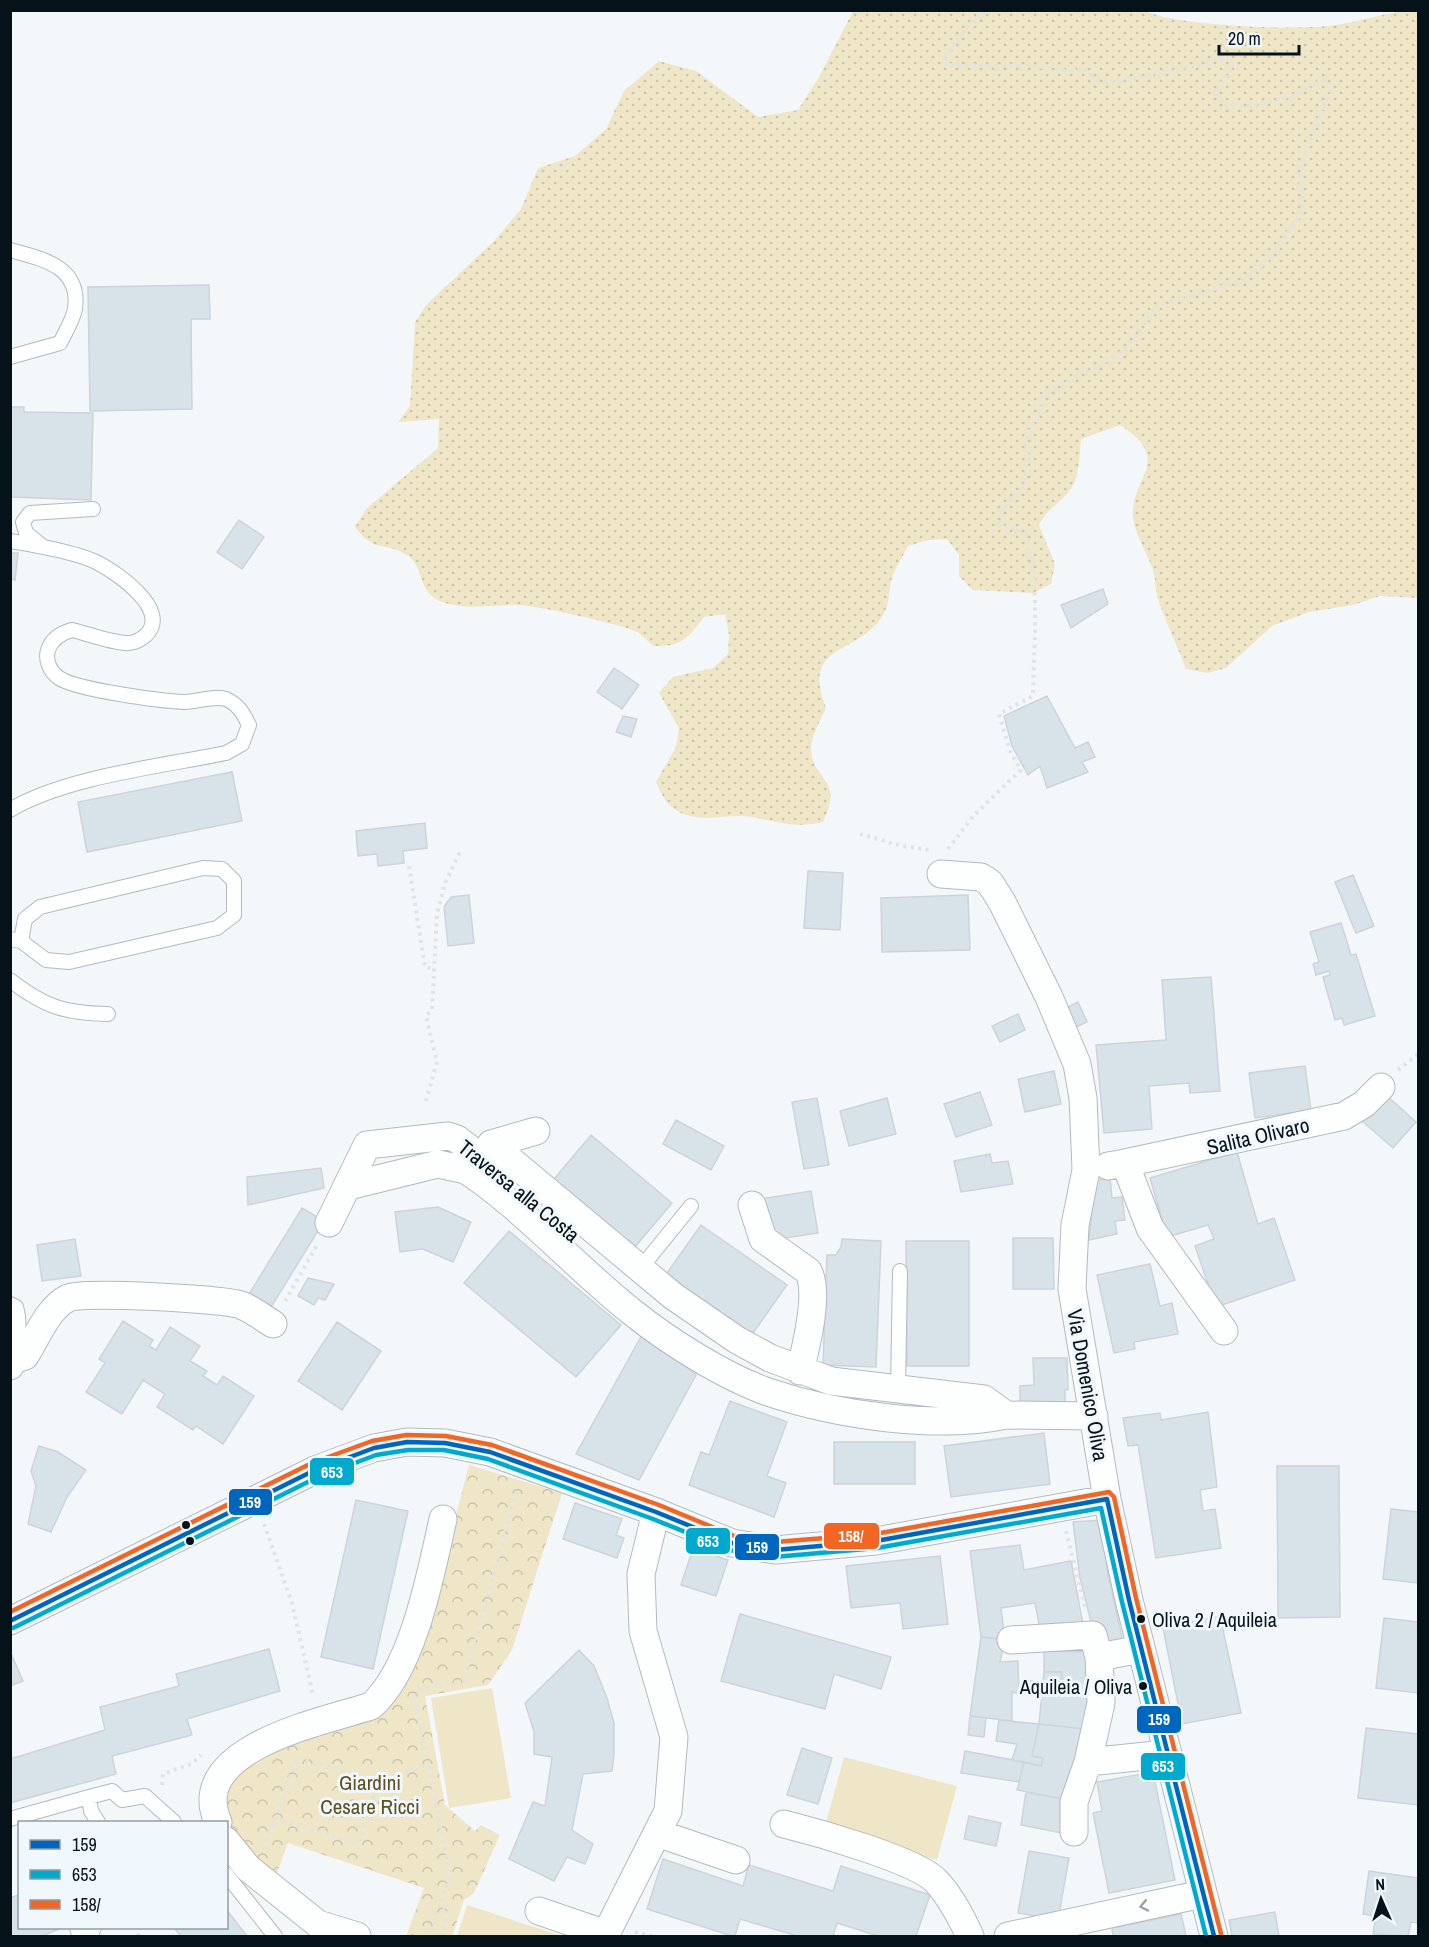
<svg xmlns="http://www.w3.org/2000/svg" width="1429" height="1947" viewBox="0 0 1429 1947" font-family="'Archivo Narrow',sans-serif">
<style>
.grass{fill:url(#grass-dots)}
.forest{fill:url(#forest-crowns)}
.pitch{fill:#eee6c7}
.building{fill:#d7e2e9;stroke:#ccd4da;stroke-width:1.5}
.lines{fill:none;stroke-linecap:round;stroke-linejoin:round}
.lane-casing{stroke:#b2babf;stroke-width:16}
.street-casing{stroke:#b2babf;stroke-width:29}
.path{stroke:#e1e3e4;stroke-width:4;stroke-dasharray:3 4.5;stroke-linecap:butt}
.lane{stroke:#fdfefe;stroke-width:14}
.street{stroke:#fdfefe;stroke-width:27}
.bus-1-casing{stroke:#f1f8fd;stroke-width:9}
.bus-2-casing{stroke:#f1f8fd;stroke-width:9}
.bus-3-casing{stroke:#f1f8fd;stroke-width:9}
.bus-1{stroke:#0065bd;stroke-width:4.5}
.bus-2{stroke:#00a9ce;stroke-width:4.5}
.bus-3{stroke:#f26522;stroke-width:4.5}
.oneway{stroke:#9aa0a3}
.bus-dot{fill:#05121a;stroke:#f1f8fd;stroke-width:2}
.labels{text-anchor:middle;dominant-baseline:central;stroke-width:6;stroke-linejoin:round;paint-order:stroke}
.bus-label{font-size:20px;fill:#05121a;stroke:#f1f8fd;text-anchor:start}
.street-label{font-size:21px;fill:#05121a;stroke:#f1f8fd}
.park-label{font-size:21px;fill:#5d4f1f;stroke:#f1f8fd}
.line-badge{stroke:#f1f8fd;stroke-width:2}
.badge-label{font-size:16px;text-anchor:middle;font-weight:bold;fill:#fff}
</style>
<defs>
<pattern id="grass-dots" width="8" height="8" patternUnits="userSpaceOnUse" patternTransform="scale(1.5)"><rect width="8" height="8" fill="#eee6c7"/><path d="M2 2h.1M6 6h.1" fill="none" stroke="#cbc4aa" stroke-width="1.8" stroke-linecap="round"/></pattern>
<pattern id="forest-crowns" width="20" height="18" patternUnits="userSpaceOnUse" patternTransform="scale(1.5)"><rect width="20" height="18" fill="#eee6c7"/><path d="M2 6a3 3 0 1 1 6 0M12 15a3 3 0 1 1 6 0" fill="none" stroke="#cbc4aa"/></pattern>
</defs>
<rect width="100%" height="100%" fill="#f4f7fa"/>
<path class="grass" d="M 1145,11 C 1179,26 1288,30 1328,26 C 1359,23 1387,10 1418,11 L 1418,598 L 1380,596 L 1353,605 L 1309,612 L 1272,626 L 1226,668 L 1207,673 L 1186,669 C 1177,645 1165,621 1157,596 C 1155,589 1156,581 1154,574 C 1149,555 1135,536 1133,517 C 1130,478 1175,460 1120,425 L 1081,439 C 1079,460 1080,483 1064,497 C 1052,509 1048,509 1039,525 L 1055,564 L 1051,584 L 1033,593 L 973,590 L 959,576 L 959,555 L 947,539 L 928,540 L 908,546 C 903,556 897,565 893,575 C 888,588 891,602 883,615 C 859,656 800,642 826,708 C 821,719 811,737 811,748 C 812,783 845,776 823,822 C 791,830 771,818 741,816 C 721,815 701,822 681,813 C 667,806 662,796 656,782 L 676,747 L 679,728 L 659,693 L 673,677 L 713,668 L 728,654 L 729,635 L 725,614 L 704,617 C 687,639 682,647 653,646 C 649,642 644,637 639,633 C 629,626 535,605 519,605 C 493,604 469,611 442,602 C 416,593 426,565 405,554 C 381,540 377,555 355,527 L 366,509 L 438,448 L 439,419 L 398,422 L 410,406 L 415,322 L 426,305 L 495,240 L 521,209 L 538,168 L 575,156 L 606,129 L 624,91 L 659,61 L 696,71 L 758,117 L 798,110 L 819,77 L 853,11 Z"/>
<path class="forest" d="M 469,1465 L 562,1493 L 512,1650 L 488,1685 L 425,1696 L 445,1805 L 475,1831 L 481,1825 L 500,1835 L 474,1893 L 464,1900 L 452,1936 L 406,1936 L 424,1888 L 288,1843 L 275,1878 C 262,1859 237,1842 228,1821 C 226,1814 226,1806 227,1799 C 238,1743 336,1728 382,1715 L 398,1695 L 452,1530 Z"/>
<path class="pitch" d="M 492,1688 L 511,1798 L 449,1808 L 431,1698 Z
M 844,1757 L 957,1786 L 937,1860 L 824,1830 Z
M 467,1905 L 562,1936 L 457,1936 Z"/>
<path class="building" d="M 209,285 L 210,319 L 191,319 L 192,409 L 90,411 L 88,287 Z
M 10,407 L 24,407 L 24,412 L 93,413 L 91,500 L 10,497 Z
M 239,520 L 264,537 L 242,569 L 217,552 Z
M 10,553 L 18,553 L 15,580 L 10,579 Z
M 1103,589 L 1108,604 L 1071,628 L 1061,605 Z
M 614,668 L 639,685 L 622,709 L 597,692 Z
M 1047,696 L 1075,748 L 1088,742 L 1095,757 L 1082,762 L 1088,772 L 1047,788 L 1040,766 L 1028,775 L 1012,746 L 1004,716 Z
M 623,716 L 637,719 L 631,737 L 616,732 Z
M 232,772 L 242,821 L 87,852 L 78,802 Z
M 425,823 L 427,848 L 403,851 L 404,863 L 378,866 L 377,854 L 358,856 L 356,831 Z
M 808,871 L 843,873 L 840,930 L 804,928 Z
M 1353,875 L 1374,926 L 1356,933 L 1335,882 Z
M 469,895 L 474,943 L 448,946 L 444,907 L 451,897 Z
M 968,895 L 970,950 L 882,952 L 881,898 Z
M 1341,923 L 1351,955 L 1356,954 L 1375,1016 L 1344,1025 L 1342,1018 L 1335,1020 L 1323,977 L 1330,975 L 1329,971 L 1316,975 L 1313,964 L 1319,962 L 1310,932 Z
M 1211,977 L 1220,1091 L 1190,1093 L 1189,1083 L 1149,1086 L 1152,1129 L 1104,1133 L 1096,1045 L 1166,1040 L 1162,980 Z
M 1078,1002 L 1087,1022 L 1070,1030 L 1060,1011 Z
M 1018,1014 L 1025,1030 L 1000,1042 L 992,1026 Z
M 1305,1066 L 1311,1110 L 1255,1118 L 1249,1073 Z
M 1054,1071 L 1061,1104 L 1025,1112 L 1018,1079 Z
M 980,1092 L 992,1125 L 956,1137 L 944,1104 Z
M 1384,1093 L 1416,1122 L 1393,1148 L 1361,1120 Z
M 817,1098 L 829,1165 L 804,1169 L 792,1102 Z
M 887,1098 L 896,1134 L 849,1146 L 840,1111 Z
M 676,1120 L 724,1146 L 711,1170 L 663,1144 Z
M 591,1135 L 672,1203 L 630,1253 L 549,1185 Z
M 1237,1152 L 1258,1224 L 1274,1218 L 1295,1280 L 1216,1307 L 1195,1246 L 1214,1239 L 1208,1225 L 1167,1237 L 1150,1178 Z
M 990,1154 L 992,1163 L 1008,1161 L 1013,1184 L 961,1192 L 954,1161 Z
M 321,1168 L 324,1188 L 248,1205 L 247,1177 Z
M 1110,1177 L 1112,1198 L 1122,1197 L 1125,1220 L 1115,1221 L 1117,1234 L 1089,1240 L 1095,1181 Z
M 811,1191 L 818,1233 L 767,1241 L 761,1199 Z
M 438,1207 L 471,1222 L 453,1262 L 423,1249 L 400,1252 L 395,1212 Z
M 302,1208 L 324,1221 L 265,1317 L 243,1304 Z
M 701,1225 L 787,1285 L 748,1340 L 662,1280 Z
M 509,1231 L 621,1325 L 576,1377 L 464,1283 Z
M 1013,1238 L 1053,1238 L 1054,1289 L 1013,1289 Z
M 75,1239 L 81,1276 L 42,1281 L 37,1245 Z
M 842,1239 L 881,1241 L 876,1367 L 823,1365 L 827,1255 L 836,1255 L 841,1247 Z
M 906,1241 L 969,1241 L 969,1366 L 907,1366 Z
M 1150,1264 L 1160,1306 L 1172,1303 L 1178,1334 L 1134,1342 L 1135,1349 L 1114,1353 L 1097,1275 Z
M 308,1278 L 334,1284 L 325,1300 L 318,1298 L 314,1305 L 298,1296 Z
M 123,1321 L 153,1340 L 149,1346 L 156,1350 L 170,1327 L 200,1346 L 190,1361 L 207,1371 L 203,1376 L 217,1385 L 223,1376 L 254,1396 L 223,1444 L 196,1426 L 193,1430 L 157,1407 L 165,1394 L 143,1380 L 122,1414 L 86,1392 L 105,1363 L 99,1359 Z
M 337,1322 L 381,1351 L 342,1410 L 298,1381 Z
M 643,1333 L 674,1355 L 696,1375 L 639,1480 L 576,1454 Z
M 1033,1358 L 1067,1358 L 1068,1390 L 1065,1390 L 1065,1402 L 1020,1403 L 1020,1386 L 1034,1385 Z
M 730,1401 L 787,1422 L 767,1476 L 786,1483 L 774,1517 L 689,1485 L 701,1452 L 709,1455 Z
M 1208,1412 L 1217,1487 L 1200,1490 L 1203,1511 L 1215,1509 L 1221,1548 L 1156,1558 L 1138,1445 L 1128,1446 L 1123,1418 L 1160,1413 L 1161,1420 Z
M 1044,1433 L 1050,1484 L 951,1497 L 944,1446 Z
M 834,1442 L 915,1442 L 915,1484 L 834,1484 Z
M 39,1446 L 58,1452 L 86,1470 L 67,1497 L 51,1532 L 28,1524 L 36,1486 L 31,1471 Z
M 1277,1466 L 1339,1466 L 1340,1617 L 1278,1618 Z
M 356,1500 L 408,1511 L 373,1669 L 321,1657 Z
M 575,1503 L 622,1519 L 616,1535 L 624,1538 L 617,1558 L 563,1539 Z
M 1391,1509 L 1418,1512 L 1418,1583 L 1383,1579 Z
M 1102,1520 L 1108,1575 L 1124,1646 L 1098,1650 L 1080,1578 L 1073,1522 Z
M 1020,1545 L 1024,1570 L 1071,1561 L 1084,1629 L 1041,1634 L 1035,1603 L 1001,1608 L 1005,1640 L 981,1637 L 970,1551 Z
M 693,1548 L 728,1560 L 716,1596 L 681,1585 Z
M 940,1556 L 948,1624 L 903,1629 L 900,1603 L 851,1608 L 846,1566 Z
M 740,1614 L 891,1657 L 881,1689 L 834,1674 L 825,1709 L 721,1681 Z
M 1220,1616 L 1241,1713 L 1182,1724 L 1163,1628 Z
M 1384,1618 L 1418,1622 L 1418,1693 L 1376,1688 Z
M 981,1637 L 1005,1640 L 1000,1662 L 1018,1661 L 1019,1694 L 1012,1692 L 1012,1721 L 970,1716 Z
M 269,1649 L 280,1691 L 187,1719 L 192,1735 L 112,1756 L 116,1774 L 10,1803 L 10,1759 L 105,1730 L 100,1707 L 179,1686 L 176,1674 Z
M 579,1650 L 594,1666 L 607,1698 L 614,1723 L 614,1753 L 612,1771 L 583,1774 L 572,1830 L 593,1844 L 585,1864 L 567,1857 L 554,1881 L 509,1859 L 533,1802 L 545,1806 L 552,1757 L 534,1754 L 534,1732 L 525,1703 Z
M 10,1651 L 23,1681 L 10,1686 Z
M 1044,1651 L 1086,1652 L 1088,1694 L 1062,1693 L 1062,1672 L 1044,1672 Z
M 1044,1672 L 1062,1672 L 1062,1693 L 1088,1694 L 1086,1729 L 1039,1724 L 1042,1693 L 1028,1692 L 1027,1681 L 1043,1681 Z
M 970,1716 L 986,1718 L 984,1737 L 968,1735 Z
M 999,1720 L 1039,1724 L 1032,1756 L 1043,1758 L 1041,1766 L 1012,1760 L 1017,1744 L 996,1741 Z
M 1039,1724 L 1086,1729 L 1068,1800 L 1017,1790 L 1024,1762 L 1041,1766 L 1043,1758 L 1032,1756 Z
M 1366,1728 L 1418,1734 L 1418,1805 L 1358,1798 Z
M 802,1748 L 832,1758 L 818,1804 L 787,1795 Z
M 965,1751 L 1024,1762 L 1019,1782 L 961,1773 Z
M 1153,1772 L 1175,1880 L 1109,1893 L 1093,1813 L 1102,1811 L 1097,1782 Z
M 1026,1792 L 1068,1800 L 1067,1834 L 1021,1825 Z
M 969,1816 L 1001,1823 L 996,1846 L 964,1839 Z
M 1029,1851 L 1069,1858 L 1058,1920 L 1018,1913 Z
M 663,1859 L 743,1886 L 749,1865 L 833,1891 L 841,1866 L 930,1895 L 916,1936 L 878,1936 L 837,1923 L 833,1936 L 797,1936 L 740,1919 L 735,1936 L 732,1936 L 647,1909 Z
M 1369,1871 L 1418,1878 L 1418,1923 L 1411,1922 L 1408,1936 L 1373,1934 L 1376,1916 L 1363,1914 Z
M 20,1894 L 20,1928 L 62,1928 L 42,1936 L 10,1936 L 10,1898 Z
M 226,1909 L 247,1936 L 181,1936 L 174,1928 L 226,1928 Z
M 1275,1912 L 1279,1936 L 1232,1936 L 1229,1920 Z
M 1181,1914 L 1186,1936 L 1113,1936 L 1112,1928 Z"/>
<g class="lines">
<g class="lane-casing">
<path id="lane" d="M 10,250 C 42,259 81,266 75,309 C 73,320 65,333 60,343 L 10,357
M 10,541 C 31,544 78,553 96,562 C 116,572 172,610 146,635 C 142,639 133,644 126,643 C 109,642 89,634 72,630 C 61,633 52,638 48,650 C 45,660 50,672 59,678 C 77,690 161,701 185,702 C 197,702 215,695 226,699 C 239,705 243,713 249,725 L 242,744 L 226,753 C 163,766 64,777 10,810
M 42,546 L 26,533 L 23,522 L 30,513 L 93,509
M 10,939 L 21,941 L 46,960 L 69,962 L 217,928 L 234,915 L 234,881 L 222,869 L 203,868 L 40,907 L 25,919 L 21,941
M 10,980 C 45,1007 64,1013 108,1014
M 640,1269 L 691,1206
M 10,1304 L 16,1307 C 21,1324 18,1342 14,1358
M 898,1389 L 900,1271
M 89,1797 L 112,1791 L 122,1800 L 145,1796 L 174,1822
M 10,1819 L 89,1797 L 91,1811 L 98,1822
M 226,1874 L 275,1936"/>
</g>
<g class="street-casing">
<path id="street" d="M 941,874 L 981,877 L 990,883 L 1002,902 L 1049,997 L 1077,1064 L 1083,1098 L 1086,1170 L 1075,1225 L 1072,1289 L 1107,1499 L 1129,1600 L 1214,1936
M 536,1131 L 491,1144 L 673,1296 L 737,1340 L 770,1358 L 831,1381 L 984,1399 L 1006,1415 L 1094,1416
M 1125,1163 L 1344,1116 L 1364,1104 L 1381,1087
M 1108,1166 L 1125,1163 L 1150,1228 L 1224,1331
M 353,1185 L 438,1164 L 466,1170 C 526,1210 575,1267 632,1312 C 668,1341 725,1377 768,1392 C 836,1415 937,1430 1006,1415
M 752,1205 L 763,1239 L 808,1271 C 820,1292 806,1347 800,1371
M 329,1223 L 367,1145 L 448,1136 L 457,1139 L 502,1174
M 10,1366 L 13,1360 L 25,1356 C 37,1337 48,1308 68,1298 C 81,1291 226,1299 241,1305 C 252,1309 263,1318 273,1324
M 10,1621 L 315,1470 L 374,1448 L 407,1442 L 445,1443 L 490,1452 L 656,1512 L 732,1543 L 775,1550 L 876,1541 L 1107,1499
M 1011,1640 L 1093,1635 L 1099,1657
M 1141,1649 L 1099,1657 L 1101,1703 L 1088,1762 L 1166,1754
M 218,1822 C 185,1748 325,1721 371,1706 C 413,1670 431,1573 443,1519
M 784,1824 C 816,1832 916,1860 936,1881 C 951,1897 961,1917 970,1936
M 1074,1832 L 1074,1802 L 1088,1762
M 657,1833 L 736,1860
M 226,1841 L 248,1868 L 318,1924 L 357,1936
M 539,1911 L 606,1934 L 668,1811 L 674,1737 L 643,1631 L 641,1574 L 656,1512
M 84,1929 L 87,1928
M 1008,1936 L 1202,1894"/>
</g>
<path class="path" d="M 860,834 L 902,846 L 930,850
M 948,849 L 974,815 L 1021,770 L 1010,751 L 999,714 L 1033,696 C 1034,638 1040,591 1026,534 L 1016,528 L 1004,527 L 998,521 L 999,512 L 1021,490 L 1030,453 L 1026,446 L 1031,427 L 1039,417 L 1039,406 L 1044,395 L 1059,388 L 1078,373 L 1098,367 L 1122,352 L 1161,304 L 1242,281 L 1269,260 L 1302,212 L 1300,167 L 1332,86 L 1329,81 L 1324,79 L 1294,95 L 1256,105 L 1225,106 L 1215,95 L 1233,65 L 1231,58 L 1216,58 L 1207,63 L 1118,82 L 1098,80 L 1084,69 L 1067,71 L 1036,66 L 947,65 L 943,61 L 968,24 L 989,10
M 409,866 L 425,967 L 434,969
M 1398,1070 L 1418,1054
M 426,1101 L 437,1062 L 426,1016 L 432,1010 L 437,914 L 445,883 L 461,850
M 285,1301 L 317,1245
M 264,1524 L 292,1603 L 313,1695
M 1066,1531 L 1086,1611
M 418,1689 L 465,1681 L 517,1488
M 162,1785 L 163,1774 L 191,1764 L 201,1755
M 275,1818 L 359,1844 L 379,1781
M 264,1848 L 297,1758 L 379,1781 L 428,1764 L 414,1694
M 635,1932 L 652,1936
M 138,1936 L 141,1928
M 428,1936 L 450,1876 L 428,1764
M 440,1936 L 448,1911 L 440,1903"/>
<use href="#lane" class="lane"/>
<use href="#street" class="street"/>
<g class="bus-1-casing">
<path id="bus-1" d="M 10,1621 L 315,1470 L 374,1448 L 407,1442 L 445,1443 L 490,1452 L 656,1512 L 732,1543 L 775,1550 L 876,1541 L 1107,1499 L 1129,1600 L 1214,1936"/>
</g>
<g class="bus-2-casing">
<path id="bus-2" d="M 13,1628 L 318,1477 L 376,1455 L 408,1450 L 444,1450 L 488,1459 L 653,1519 L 730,1550 L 774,1557 L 877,1548 L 1101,1508 L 1122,1602 L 1206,1936"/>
</g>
<g class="bus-3-casing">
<path id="bus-3" d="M 10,1612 L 312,1463 L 372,1441 L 406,1435 L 446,1436 L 492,1445 L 659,1505 L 734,1536 L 775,1542 L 875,1534 L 1109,1492 L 1114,1497 L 1136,1598 L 1221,1934"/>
</g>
<use href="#bus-1" class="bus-1"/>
<use href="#bus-2" class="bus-2"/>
<use href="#bus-3" class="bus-3"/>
</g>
<defs><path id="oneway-chevron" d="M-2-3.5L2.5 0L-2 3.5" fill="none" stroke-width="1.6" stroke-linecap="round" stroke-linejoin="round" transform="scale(1.5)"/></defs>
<use class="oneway" href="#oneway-chevron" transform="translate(1144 1906) rotate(168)"/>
<g class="bus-dot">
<circle cx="186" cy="1525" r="5"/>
<circle cx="190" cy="1541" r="5"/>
<circle cx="1141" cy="1619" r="5"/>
<circle cx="1143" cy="1686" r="5"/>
</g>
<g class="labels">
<g class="bus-label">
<text x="1152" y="1619">Oliva 2 / Aquileia</text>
<text x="1132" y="1686" text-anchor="end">Aquileia / Oliva</text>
</g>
<g class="street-label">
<text transform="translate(1258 1136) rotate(-13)">Salita Olivaro</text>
<text transform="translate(519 1191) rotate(39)">Traversa alla Costa</text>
<text transform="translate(1088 1385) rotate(80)">Via Domenico Oliva</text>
</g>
<g class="park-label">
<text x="370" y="1782">Giardini<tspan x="370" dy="24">Cesare Ricci</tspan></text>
</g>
</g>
<g class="line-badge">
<rect x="309" y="1457" width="46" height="29" rx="6" fill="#00a9ce"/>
<rect x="228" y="1488" width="45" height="28" rx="6" fill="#0065bd"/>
<rect x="823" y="1522" width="57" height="28" rx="6" fill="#f26522"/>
<rect x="685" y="1527" width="46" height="28" rx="6" fill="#00a9ce"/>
<rect x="734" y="1533" width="46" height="28" rx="6" fill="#0065bd"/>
<rect x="1136" y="1705" width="46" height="29" rx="6" fill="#0065bd"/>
<rect x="1140" y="1752" width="46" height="29" rx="6" fill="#00a9ce"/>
</g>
<g class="badge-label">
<text x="332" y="1478">653</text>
<text x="250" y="1508">159</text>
<text x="851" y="1542">158/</text>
<text x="708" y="1547">653</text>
<text x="757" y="1553">159</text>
<text x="1159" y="1725">159</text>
<text x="1163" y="1772">653</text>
</g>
<rect width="1429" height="1947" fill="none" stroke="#05121a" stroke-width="24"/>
<rect x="18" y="1821" width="210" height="108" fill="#f1f8fd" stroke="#939ca2" stroke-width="1.5"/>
<rect x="30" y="1840" width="30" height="9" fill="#0065bd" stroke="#939ca2" stroke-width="1.5"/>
<text x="72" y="1851" font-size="18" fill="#05121a">159</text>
<rect x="30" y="1870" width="30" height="9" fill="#00a9ce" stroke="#939ca2" stroke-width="1.5"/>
<text x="72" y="1881" font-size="18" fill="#05121a">653</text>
<rect x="30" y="1900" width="30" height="9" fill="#f26522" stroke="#939ca2" stroke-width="1.5"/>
<text x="72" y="1911" font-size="18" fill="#05121a">158/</text>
<g transform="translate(1381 1899) rotate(357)" stroke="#f1f8fd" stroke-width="4.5" paint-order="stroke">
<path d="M0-4.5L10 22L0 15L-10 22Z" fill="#05121a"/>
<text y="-9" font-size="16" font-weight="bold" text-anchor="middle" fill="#05121a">N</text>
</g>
<path d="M1219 45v9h80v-9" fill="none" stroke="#05121a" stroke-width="3"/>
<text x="1228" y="45" font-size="18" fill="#05121a" stroke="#f1f8fd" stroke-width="4.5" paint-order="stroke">20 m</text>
</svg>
